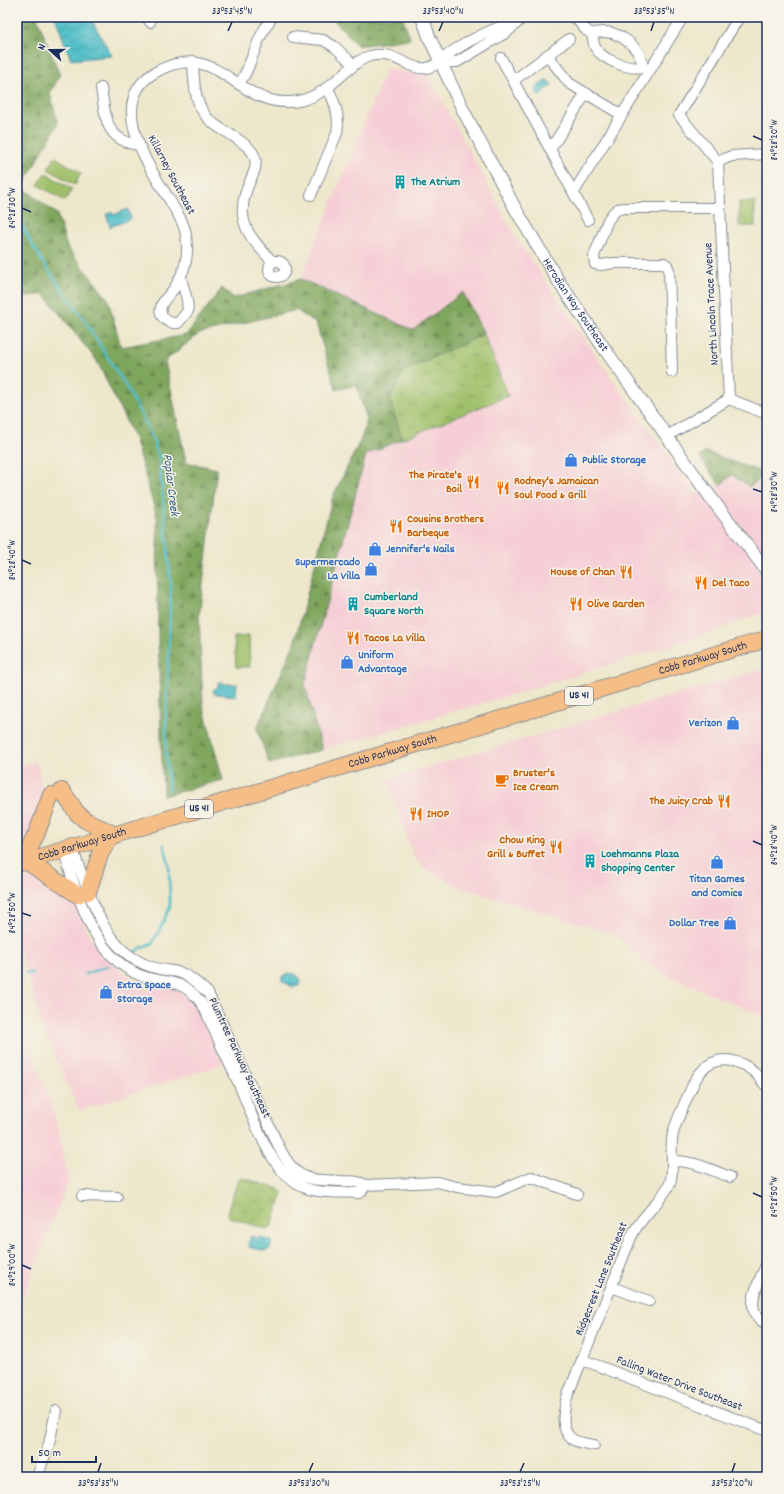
<svg xmlns="http://www.w3.org/2000/svg" width="784" height="1494" viewBox="0 0 784 1494" font-family="Dekko,sans-serif">
<style>
.built{fill:#f6cfd6}
.grass{fill:url(#grass-tufts);stroke:#5d7864}
.forest{fill:url(#forest-firs);stroke:#4d6a5e}
.park{fill:url(#park-crowns);stroke:#5d7864}
.pitch{fill:#9fc069;stroke:#5d7864}
.water{fill:url(#water-waves);stroke:#367793}
.lines{fill:none;stroke-linecap:round;stroke-linejoin:round}
.stream{stroke:#51bfc8;stroke-width:2.5}
.minor-casing{stroke:#848b94;stroke-width:12}
.tertiary-casing{stroke:#848b94;stroke-width:14}
.primary-casing{stroke:#848b94;stroke-width:18}
.minor{stroke:#fff;stroke-width:10}
.tertiary{stroke:#fff;stroke-width:12}
.primary{stroke:#f6be87;stroke-width:16}
.ticks{fill:none;stroke:#1b2f5e;stroke-width:1.5}
.labels{text-anchor:middle;dominant-baseline:central;stroke-width:3;stroke-linejoin:round;paint-order:stroke}
.shield{fill:#f7f3e8;stroke:#5d6a87;stroke-width:1}
.shield-label{font-size:11px;font-weight:bold;fill:#1b2f5e}
.street-label{font-size:12px;fill:#1b2f5e;stroke:#f7f3e8}
.culture-label{font-size:12px;font-weight:bold;fill:#0d838f;stroke:#f7f3e8;text-anchor:start}
.shop-label{font-size:12px;font-weight:bold;fill:#366cbe;stroke:#f7f3e8;text-anchor:start}
.food-label{font-size:12px;font-weight:bold;fill:#c56008;stroke:#f7f3e8;text-anchor:start}
.water-label{font-size:13px;font-style:italic;fill:#2b5a7e;stroke:#f7f3e8}
.neatline{fill:none;stroke:#1b2f5e;stroke-width:1.5}
.ticks-label{font-size:10px;text-anchor:middle;fill:#1b2f5e}
</style>
<defs>
<pattern id="grass-tufts" width="24" height="20" patternUnits="userSpaceOnUse"><rect width="24" height="20" fill="#9fc069"/><path d="M3 7l-1-3M5 7V3M7 7l1-3M15 17l-1-3M17 17v-4M19 17l1-3" fill="none" stroke="#819c5a"/></pattern>
<pattern id="forest-firs" width="22" height="20" patternUnits="userSpaceOnUse"><rect width="22" height="20" fill="#7fa65d"/><path d="M5 1l3.5 6h-7zM16 11l3.5 6h-7z" fill="#678850"/></pattern>
<pattern id="park-crowns" width="20" height="18" patternUnits="userSpaceOnUse"><rect width="20" height="18" fill="#9fc069"/><path d="M2 6a3 3 0 1 1 6 0M12 15a3 3 0 1 1 6 0" fill="none" stroke="#819c5a"/></pattern>
<pattern id="water-waves" width="16" height="10" patternUnits="userSpaceOnUse"><rect width="16" height="10" fill="#51bfc8"/><path d="M0 5q4-4 8 0t8 0" fill="none" stroke="#429ca6"/></pattern>
</defs>
<rect width="100%" height="100%" fill="#f7f3e8"/>
<filter id="ink" filterUnits="userSpaceOnUse"><feTurbulence type="fractalNoise" baseFrequency=".025" numOctaves="2"/><feDisplacementMap in="SourceGraphic" scale="8" xChannelSelector="R" yChannelSelector="G"/><feConvolveMatrix kernelMatrix="1 2 1 2 8 2 1 2 1" color-interpolation-filters="sRGB"/></filter>
<filter id="wash" filterUnits="userSpaceOnUse"><feTurbulence type="fractalNoise" baseFrequency=".012" numOctaves="4" result="noise"/><feDisplacementMap in="SourceGraphic" scale="16" xChannelSelector="R" yChannelSelector="G"/><feGaussianBlur stdDeviation="0.9" result="paint"/><feColorMatrix in="noise" values="0 0 0 0 0 0 0 0 0 0 0 0 0 0 0 0 0 1.4 0 .05"/><feComposite in="paint" operator="in"/></filter>
<g filter="url(#wash)">
<rect width="100%" height="100%" fill="#ede7cb"/>
<path class="built" d="M 386,69 L 428,75 L 517,239 L 612,379 L 696,494 L 720,485 L 732,475 L 750,487 L 760,479 L 767,488 L 767,611 L 701,636 L 531,689 L 322,750 L 305,684 L 366,455 L 508,396 L 484,334 L 463,292 L 413,330 L 301,279 Z
M 767,668 L 767,1018 L 667,975 L 643,961 L 617,935 L 462,888 L 425,869 L 413,855 L 387,779 Z
M 36,761 L 45,796 L 29,836 L 17,840 L 17,766 Z
M 43,874 L 74,897 L 90,936 L 101,953 L 120,971 L 136,980 L 173,989 L 186,995 L 197,1008 L 223,1064 L 79,1111 L 44,1031 L 17,939 L 17,883 Z
M 23,1027 L 56,1119 L 69,1180 L 17,1312 L 17,1028 Z"/>
<path class="grass" d="M 484,334 L 508,396 L 402,439 L 390,400 L 403,371 Z"/>
<path class="forest" d="M 17,17 L 37,17 L 60,76 L 50,93 L 58,124 L 22,187 L 57,214 L 67,247 L 108,299 L 121,347 L 186,335 L 222,288 L 234,298 L 301,279 L 413,330 L 463,292 L 484,334 L 403,371 L 390,400 L 402,439 L 366,455 L 305,684 L 322,750 L 269,764 L 257,728 L 294,644 L 333,496 L 361,439 L 367,420 L 356,385 L 336,390 L 316,323 L 296,310 L 199,334 L 165,361 L 186,462 L 217,469 L 199,617 L 203,705 L 223,780 L 163,796 L 158,640 L 157,517 L 134,438 L 97,361 L 44,294 L 17,298 Z
M 331,17 L 403,17 L 410,39 L 358,46 Z
M 706,452 L 767,474 L 767,488 L 760,479 L 750,487 L 732,475 L 720,485 L 699,457 Z"/>
<path class="park" d="M 739,202 L 755,202 L 755,226 L 739,226 Z
M 243,1178 L 279,1189 L 283,1193 L 271,1227 L 266,1229 L 229,1217 L 227,1213 L 238,1180 Z"/>
<path class="pitch" d="M 55,157 L 81,173 L 75,185 L 48,169 Z
M 45,173 L 72,189 L 65,201 L 38,185 Z
M 249,636 L 250,667 L 236,667 L 234,637 Z"/>
<path class="water" d="M 55,17 L 90,17 L 112,56 L 71,60 Z
M 547,79 L 552,85 L 539,96 L 534,89 Z
M 128,209 L 131,219 L 110,227 L 106,214 L 112,212 L 113,215 Z
M 218,682 L 223,682 L 223,684 L 237,684 L 236,696 L 214,694 L 213,690 L 218,687 Z
M 290,973 L 295,974 L 300,978 L 301,982 L 299,986 L 293,987 L 282,981 L 282,976 Z
M 251,1236 L 255,1237 L 256,1240 L 259,1237 L 272,1241 L 270,1249 L 265,1251 L 249,1247 L 248,1244 Z"/>
<g class="lines">
<path class="stream" d="M 17,196 L 24,230 L 42,261 L 86,323 L 127,388 L 151,434 L 159,458 L 171,585 L 166,726 L 166,752 L 169,790
M 133,954 L 141,948 L 152,944 L 159,931 L 170,907 L 169,865 L 164,845
M 26,973 L 33,973
M 85,974 L 108,966"/>
</g>
</g>
<g filter="url(#ink)">
<g class="lines">
<g class="minor-casing">
<path id="minor" d="M 147,17 L 150,22
M 575,17 L 586,30 L 592,34 C 593,38 593,43 595,47 C 602,60 629,70 643,67 L 649,71
M 592,34 C 615,26 640,45 643,67
M 293,37 L 323,40 L 335,47 L 354,65
M 547,55 L 569,83 L 622,115
M 501,58 L 588,220
M 193,61 C 194,84 194,108 213,123 C 220,129 229,133 236,138 C 242,142 251,148 254,155 C 258,164 254,173 250,181 C 233,219 247,235 273,262
M 441,62 L 457,62 L 507,32 L 518,22
M 513,81 L 569,39
M 239,84 C 243,78 247,71 249,65 C 256,47 261,32 272,17
M 101,88 C 106,117 104,140 139,145
M 550,150 L 586,93
M 718,162 L 731,156 L 767,154
M 574,192 L 683,17
M 311,195 L 337,133 C 340,116 335,103 328,88
M269 269a8 8 0 1 1 16 0a8 8 0 1 1-16 0Z
M 181,278 L 187,300 L 188,311 L 178,323 C 170,324 158,318 161,307 C 162,301 169,295 173,290 C 186,271 190,253 185,230 C 182,219 175,210 169,199 C 148,166 106,102 154,73 C 215,37 234,102 286,102 C 311,103 329,87 347,71 C 354,65 361,58 370,56 C 394,49 408,71 427,68 C 438,66 444,57 453,51 C 473,38 496,27 520,20
M 672,372 L 670,300 L 669,270 L 667,265 L 664,263 L 614,263 L 601,265 L 595,264 L 594,256 L 608,220 L 613,213 L 618,209 L 625,208 L 720,208
M 729,399 L 718,162 L 679,115 L 739,17
M 729,399 L 767,414
M 667,436 L 729,399
M 72,847 C 77,862 82,876 88,890 C 100,923 114,953 149,966 C 159,970 171,970 181,973 C 192,977 200,986 208,993 L 279,1147 C 296,1181 308,1180 342,1181 C 352,1181 358,1181 366,1185 L 437,1182 L 457,1187 L 496,1192 L 531,1177 L 577,1194
M 63,850 C 78,895 93,960 145,977 C 168,984 180,978 199,1000 C 206,1008 210,1022 215,1032 C 223,1050 231,1067 239,1084 C 252,1114 271,1175 303,1187 C 319,1194 342,1192 360,1193 L 366,1185
M 672,1161 C 692,1160 711,1170 730,1177
M 82,1196 L 117,1197
M 767,1263 C 759,1282 740,1312 767,1324
M 612,1287 L 649,1301
M 583,1360 L 767,1431
M 594,1445 C 587,1444 578,1443 572,1439 C 559,1429 564,1410 567,1397 L 632,1235 C 641,1216 663,1200 670,1183 C 675,1167 669,1150 673,1134 C 677,1117 688,1097 695,1080 C 699,1074 705,1066 712,1063 C 732,1054 755,1068 765,1085
M 37,1477 L 49,1444 L 56,1411"/>
</g>
<g class="tertiary-casing">
<g id="tertiary">
<path id="s1" d="M 422,17 L 430,39 L 463,110 L 516,210 L 559,282 L 606,351 L 711,498 L 767,571"/>
</g>
</g>
<g class="primary-casing">
<g id="primary">
<path d="M 62,791 L 77,813 L 85,820 L 115,835"/>
<path d="M 26,861 L 78,895"/>
<path d="M 21,863 L 36,835 L 51,795"/>
<path id="s2" d="M 17,864 L 767,639"/>
<path d="M 88,892 L 100,854 L 111,836"/>
</g>
</g>
<use href="#minor" class="minor"/>
<use href="#tertiary" class="tertiary"/>
<use href="#primary" class="primary"/>
</g>
</g>
<path class="ticks" d="M 228,31 L 232,22M 439,31 L 443,22M 651,31 L 654,22M 753,136 L 762,140M 22,208 L 31,212M 753,489 L 762,492M 22,560 L 31,564M 753,841 L 762,845M 22,913 L 31,916M 753,1193 L 762,1197M 22,1265 L 31,1269M 98,1472 L 101,1463M 309,1472 L 313,1463M 520,1472 L 524,1463M 732,1472 L 735,1463"/>
<defs>
<g id="building-bare" transform="scale(1.08)"><path d="M-4-6H4V6H1V3H-1V6H-4ZM-2.5-4.3h1.7v1.8h-1.7ZM.8-4.3h1.7v1.8H.8ZM-2.5-1h1.7V.8h-1.7ZM.8-1h1.7V.8H.8Z" fill="#0f9aa8" stroke="#f7f3e8" stroke-width="2.5" paint-order="stroke"/></g>
<g id="shop-bare" transform="scale(1.08)"><path d="M-5-2.5h2.3a2.7 3.5 0 0 1 5.4 0H5L5.5 6h-11ZM-1.5-2.5h3a1.5 2.3 0 0 0-3 0Z" fill="#3f7fe0" stroke="#f7f3e8" stroke-width="2.5" paint-order="stroke"/></g>
<g id="restaurant-bare" transform="scale(1.08)"><path d="M-5-6h1v4h1v-4h1v4h1v-4h1v5L-1.5 .5V6h-2V.5L-5-1ZM5-6V6H3V1.5H1.5Q1.5-4 5-6Z" fill="#e8710a" stroke="#f7f3e8" stroke-width="2.5" paint-order="stroke"/></g>
<g id="cafe-bare" transform="scale(1.08)"><path d="M-5.5-4.5H6V0H3Q3 3.5 0 3.5H-2.5Q-5.5 3.5-5.5 0ZM3-3.2v2h1.7v-2ZM-6 4.5H4V6H-6Z" fill="#e8710a" stroke="#f7f3e8" stroke-width="2.5" paint-order="stroke"/></g>
</defs>
<g fill-rule="evenodd">
<use href="#building-bare" x="400" y="182"/>
<use href="#shop-bare" x="571" y="460"/>
<use href="#restaurant-bare" x="473" y="482"/>
<use href="#restaurant-bare" x="503" y="488"/>
<use href="#restaurant-bare" x="396" y="526"/>
<use href="#shop-bare" x="375" y="549"/>
<use href="#shop-bare" x="371" y="569"/>
<use href="#restaurant-bare" x="626" y="572"/>
<use href="#restaurant-bare" x="701" y="583"/>
<use href="#building-bare" x="353" y="604"/>
<use href="#restaurant-bare" x="576" y="604"/>
<use href="#restaurant-bare" x="353" y="638"/>
<use href="#shop-bare" x="347" y="662"/>
<use href="#shop-bare" x="733" y="723"/>
<use href="#cafe-bare" x="502" y="780"/>
<use href="#restaurant-bare" x="724" y="801"/>
<use href="#restaurant-bare" x="416" y="814"/>
<use href="#restaurant-bare" x="556" y="847"/>
<use href="#building-bare" x="590" y="861"/>
<use href="#shop-bare" x="717" y="862"/>
<use href="#shop-bare" x="730" y="923"/>
<use href="#shop-bare" x="106" y="992"/>
</g>
<g class="labels">
<g class="shield">
<rect x="565" y="687" width="28" height="18" rx="3"/>
<rect x="185" y="800" width="28" height="18" rx="3"/>
</g>
<g class="shield-label">
<text x="579" y="696">US 41</text>
<text x="199" y="809">US 41</text>
</g>
<g class="street-label">
<text transform="translate(171 175) rotate(62)">Killarney Southeast</text>
<text transform="translate(712 304) rotate(-93)">North Lincoln Trace Avenue</text>
<text stroke="none"><textPath href="#s1" startOffset="327">Herodian Way Southeast</textPath></text>
<text stroke="none"><textPath href="#s2" startOffset="716">Cobb Parkway South</textPath></text>
<text stroke="none"><textPath href="#s2" startOffset="392">Cobb Parkway South</textPath></text>
<text stroke="none"><textPath href="#s2" startOffset="68">Cobb Parkway South</textPath></text>
<text transform="translate(239 1058) rotate(65)">Plumtree Parkway Southeast</text>
<text transform="translate(602 1279) rotate(-68)">Ridgecrest Lane Southeast</text>
<text transform="translate(679 1384) rotate(21)">Falling Water Drive Southeast</text>
</g>
<g class="culture-label">
<text x="411" y="182">The Atrium</text>
<text x="364" y="597">Cumberland<tspan x="364" dy="14">Square North</tspan></text>
<text x="601" y="854">Loehmanns Plaza<tspan x="601" dy="14">Shopping Center</tspan></text>
</g>
<g class="shop-label">
<text x="582" y="460">Public Storage</text>
<text x="386" y="549">Jennifer's Nails</text>
<text x="360" y="562" text-anchor="end">Supermercado<tspan x="360" dy="14">La Villa</tspan></text>
<text x="358" y="655">Uniform<tspan x="358" dy="14">Advantage</tspan></text>
<text x="722" y="723" text-anchor="end">Verizon</text>
<text x="717" y="879" text-anchor="middle">Titan Games<tspan x="717" dy="14">and Comics</tspan></text>
<text x="719" y="923" text-anchor="end">Dollar Tree</text>
<text x="117" y="985">Extra Space<tspan x="117" dy="14">Storage</tspan></text>
</g>
<g class="food-label">
<text x="462" y="475" text-anchor="end">The Pirate's<tspan x="462" dy="14">Boil</tspan></text>
<text x="514" y="481">Rodney's Jamaican<tspan x="514" dy="14">Soul Food &amp; Grill</tspan></text>
<text x="407" y="519">Cousins Brothers<tspan x="407" dy="14">Barbeque</tspan></text>
<text x="615" y="572" text-anchor="end">House of Chan</text>
<text x="712" y="583">Del Taco</text>
<text x="587" y="604">Olive Garden</text>
<text x="364" y="638">Tacos La Villa</text>
<text x="513" y="773">Bruster's<tspan x="513" dy="14">Ice Cream</tspan></text>
<text x="713" y="801" text-anchor="end">The Juicy Crab</text>
<text x="427" y="814">IHOP</text>
<text x="545" y="840" text-anchor="end">Chow King<tspan x="545" dy="14">Grill &amp; Buffet</tspan></text>
</g>
<g class="water-label">
<text transform="translate(170 485) rotate(83)">Poplar Creek</text>
</g>
</g>
<rect width="784" height="1494" fill="none" stroke="#f7f3e8" stroke-width="44"/>
<g transform="translate(50 50) rotate(291)" stroke="#f7f3e8" stroke-width="3" paint-order="stroke">
<path d="M0-3L7 15L0 10L-7 15Z" fill="#1b2f5e"/>
<text y="-6" font-size="11" font-weight="bold" text-anchor="middle" fill="#1b2f5e">N</text>
</g>
<path d="M32 1456v6h64v-6" fill="none" stroke="#1b2f5e" stroke-width="2"/>
<text x="38" y="1456" font-size="12" fill="#1b2f5e" stroke="#f7f3e8" stroke-width="3" paint-order="stroke">50 m</text>
<rect x="22" y="22" width="740" height="1450" class="neatline"/>
<g class="ticks-label">
<text x="232" y="14">33°53'45"N</text>
<text x="443" y="14">33°53'40"N</text>
<text x="654" y="14">33°53'35"N</text>
<text transform="translate(773 140) rotate(-90)" y="4">84°28'20"W</text>
<text transform="translate(11 208) rotate(-90)" y="4">84°28'30"W</text>
<text transform="translate(773 492) rotate(-90)" y="4">84°28'30"W</text>
<text transform="translate(11 560) rotate(-90)" y="4">84°28'40"W</text>
<text transform="translate(773 845) rotate(-90)" y="4">84°28'40"W</text>
<text transform="translate(11 913) rotate(-90)" y="4">84°28'50"W</text>
<text transform="translate(773 1197) rotate(-90)" y="4">84°28'50"W</text>
<text transform="translate(11 1265) rotate(-90)" y="4">84°29'00"W</text>
<text x="98" y="1486">33°53'35"N</text>
<text x="309" y="1486">33°53'30"N</text>
<text x="520" y="1486">33°53'25"N</text>
<text x="732" y="1486">33°53'20"N</text>
</g>
</svg>
